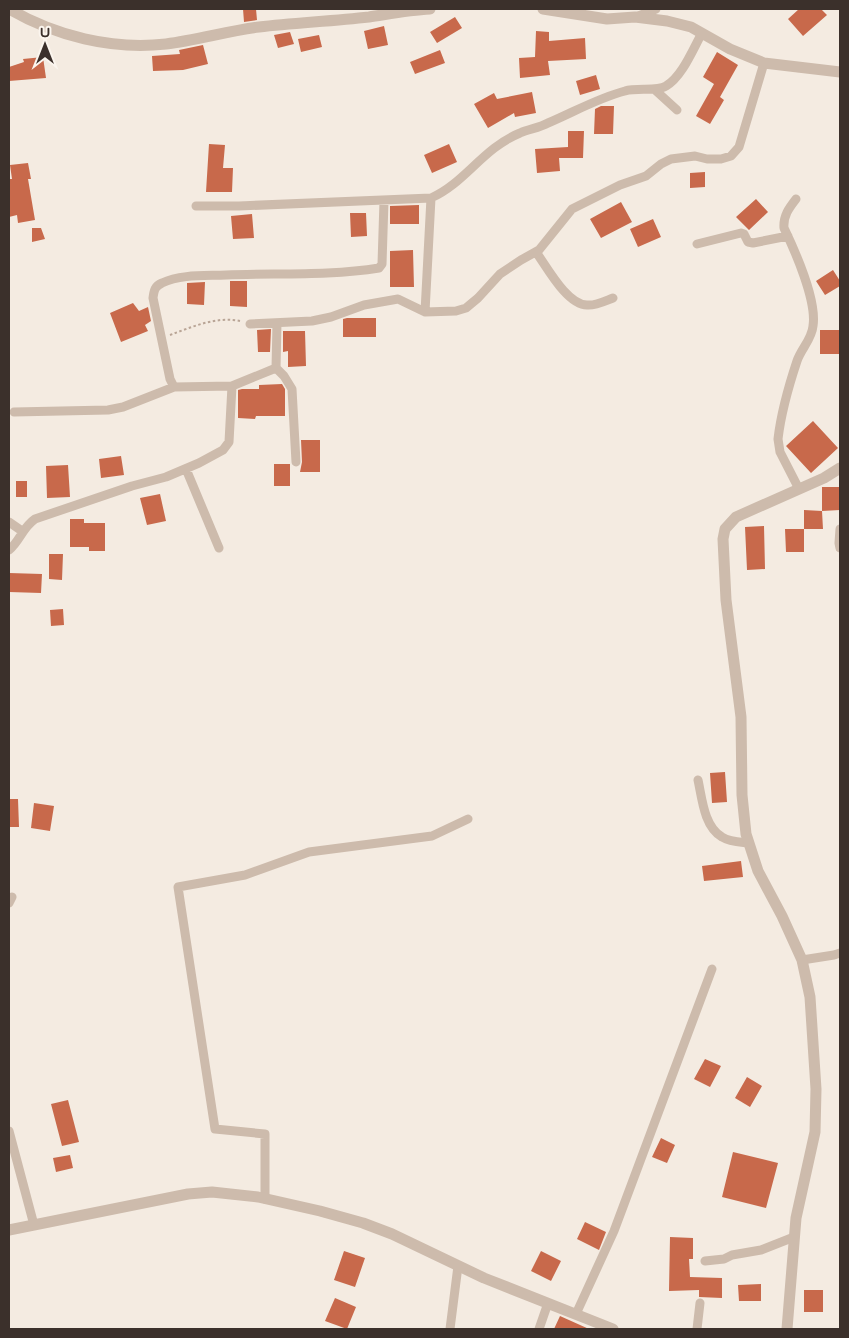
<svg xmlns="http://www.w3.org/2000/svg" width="849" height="1338" viewBox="0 0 849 1338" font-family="'Varela Round',sans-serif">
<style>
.building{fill:#c8694b}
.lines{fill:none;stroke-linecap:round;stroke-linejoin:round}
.path{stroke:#b9a596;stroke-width:2;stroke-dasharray:2.5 2.5;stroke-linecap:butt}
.minor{stroke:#cdbbac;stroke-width:9}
.tertiary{stroke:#cdbbac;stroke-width:11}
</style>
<rect width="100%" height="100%" fill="#f4ebe1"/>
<path class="building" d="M 243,9 L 256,9 L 257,20 L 244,22 Z
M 799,9 L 821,9 L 827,15 L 803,36 L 788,19 Z
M 455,17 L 462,28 L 437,43 L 430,32 Z
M 384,26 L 388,45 L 368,49 L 364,31 Z
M 536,31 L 549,32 L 549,41 L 585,38 L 586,59 L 548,61 L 550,75 L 520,78 L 519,58 L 535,57 Z
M 290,32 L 294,44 L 278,48 L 274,35 Z
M 319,35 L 322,47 L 301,52 L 298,39 Z
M 203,45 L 208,64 L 183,70 L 153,71 L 152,56 L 180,54 L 179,50 Z
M 440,50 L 445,63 L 415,74 L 410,62 Z
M 717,52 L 738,65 L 720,97 L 724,100 L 710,124 L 696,116 L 714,84 L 703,77 Z
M 43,57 L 46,78 L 9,81 L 9,67 L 24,62 L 23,59 Z
M 596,75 L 600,89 L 580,95 L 576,81 Z
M 532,92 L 536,113 L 515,117 L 514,113 L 488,128 L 474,104 L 494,93 L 497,99 Z
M 601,106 L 614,106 L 613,134 L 594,134 L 595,109 Z
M 568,131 L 584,131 L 583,158 L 559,158 L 560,171 L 537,173 L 535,149 L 568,147 Z
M 209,144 L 225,145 L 223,168 L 233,168 L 232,192 L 206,192 Z
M 449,144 L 457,162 L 432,173 L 424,155 Z
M 28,163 L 31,179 L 28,179 L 35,220 L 18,223 L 17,215 L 9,217 L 9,179 L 12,179 L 10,165 Z
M 705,172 L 705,187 L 690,188 L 690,173 Z
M 756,199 L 768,212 L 749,230 L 736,217 Z
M 621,202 L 632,222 L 601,238 L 590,219 Z
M 419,205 L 419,224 L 390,224 L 390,206 Z
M 350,213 L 366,213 L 367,236 L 351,237 Z
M 252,214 L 254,238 L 233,239 L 231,216 Z
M 653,219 L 661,237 L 638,247 L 630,229 Z
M 32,228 L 41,228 L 45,239 L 32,242 Z
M 413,250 L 414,287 L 390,287 L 390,251 Z
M 833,270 L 840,281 L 840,286 L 825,295 L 816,281 Z
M 230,281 L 247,281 L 247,307 L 230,306 Z
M 205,282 L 204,305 L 187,304 L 187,283 Z
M 133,303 L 139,311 L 148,307 L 151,321 L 145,325 L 148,331 L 121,342 L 110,313 Z
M 347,318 L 376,318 L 376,337 L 343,337 L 343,319 Z
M 271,329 L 270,352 L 258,352 L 257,330 Z
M 820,330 L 840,330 L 840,354 L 820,354 Z
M 283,331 L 305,331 L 306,366 L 288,367 L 288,351 L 283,352 Z
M 282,384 L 285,389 L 285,416 L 256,416 L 255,419 L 238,418 L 238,390 L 242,389 L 259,389 L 259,385 Z
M 813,421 L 838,448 L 811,473 L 786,446 Z
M 301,440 L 320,440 L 320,472 L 300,472 L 302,462 Z
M 121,456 L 124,475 L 101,478 L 99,459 Z
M 274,464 L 290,464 L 290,486 L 274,486 Z
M 68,465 L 70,497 L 47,498 L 46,466 Z
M 16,481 L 27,481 L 27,497 L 16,497 Z
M 822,487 L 840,487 L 840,510 L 822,511 Z
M 160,494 L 166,521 L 147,525 L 140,498 Z
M 804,510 L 822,511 L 823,529 L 804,529 Z
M 70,519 L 84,519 L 84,523 L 105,523 L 105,551 L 89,551 L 89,547 L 70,547 Z
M 764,526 L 765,569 L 747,570 L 745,527 Z
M 785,529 L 804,529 L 804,552 L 786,552 Z
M 49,554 L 63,554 L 62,580 L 49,579 Z
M 9,573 L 42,574 L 41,593 L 9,592 Z
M 63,609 L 64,625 L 51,626 L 50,610 Z
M 725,772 L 727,802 L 712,803 L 710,773 Z
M 9,799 L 18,799 L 19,827 L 9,827 Z
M 34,803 L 54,806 L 50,831 L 31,828 Z
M 741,861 L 743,877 L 704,881 L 702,866 Z
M 705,1059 L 721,1066 L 710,1087 L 694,1079 Z
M 747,1077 L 762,1086 L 750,1107 L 735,1098 Z
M 68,1100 L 79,1142 L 62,1146 L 51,1104 Z
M 661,1138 L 675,1145 L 667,1163 L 652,1157 Z
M 733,1152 L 778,1163 L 766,1208 L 722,1197 Z
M 70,1155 L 73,1168 L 56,1172 L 53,1158 Z
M 585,1222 L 606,1232 L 599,1250 L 577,1239 Z
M 670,1237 L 693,1238 L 693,1259 L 689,1259 L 690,1277 L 722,1278 L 722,1298 L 699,1297 L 699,1290 L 669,1291 Z
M 344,1251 L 365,1258 L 355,1287 L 334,1280 Z
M 541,1251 L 561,1261 L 551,1281 L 531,1271 Z
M 761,1284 L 761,1301 L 739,1301 L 738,1285 Z
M 804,1290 L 823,1290 L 823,1312 L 804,1312 Z
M 335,1298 L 356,1307 L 347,1329 L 325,1321 Z
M 560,1316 L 589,1329 L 554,1329 Z"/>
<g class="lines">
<path class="path" d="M 170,335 C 192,327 216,316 240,321"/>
<path class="minor" d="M 636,17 L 656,9
M 654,89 L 677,110
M 796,199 C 789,208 783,216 784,228 C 795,251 817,301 813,326 C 812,339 801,349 797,361 C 789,385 781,413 778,439 L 780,452 L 799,489
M 196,206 L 239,206 L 431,198 C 465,183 483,148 520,133 C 529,129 539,128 548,123 C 574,112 598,98 625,91 C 637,87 657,92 666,86 C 682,77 693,49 702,33
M 697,244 L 741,233 L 744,234 L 748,242 L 753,243 L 788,236
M 536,252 C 547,267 567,305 587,305 C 595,306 605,301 613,298
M 425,312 L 456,311 L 466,308 L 478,298 L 500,274 L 521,260 L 539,250 L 572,209 L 620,185 L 646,176 L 661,164 L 671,159 L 695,156 L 707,159 L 721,159 L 731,156 L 739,147 L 764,63
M 250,324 L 312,321 L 331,317 L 364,305 L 398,299 L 425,312 L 431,198
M 276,368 L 284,376 L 292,389 L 296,462
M 232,386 L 174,387 L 170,379 L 153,298 C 154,290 155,286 162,283 C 181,274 206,276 226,275 C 276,273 330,276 379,268 L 382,264 L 384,201
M 14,412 L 108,410 L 123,407 L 174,387
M 186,469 L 219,548
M 9,522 L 22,531
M 840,529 L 839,543 L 840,548
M 9,550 C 20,541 22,528 35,519 L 132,486 L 166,477 L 199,463 L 223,450 L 229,442 L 232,386 L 276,368 L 277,323
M 698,780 C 702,798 704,827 722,837 C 730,842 739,842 748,843
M 9,903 L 12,897
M 802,960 L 834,955 L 840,953
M 9,1131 L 34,1225
M 265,1199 L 265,1134 L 215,1129 L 178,887 L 245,875 L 309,852 L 432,836 L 468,819
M 705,1261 L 724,1259 L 732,1255 L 761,1250 L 794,1237
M 576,1314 L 614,1231 L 712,969
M 450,1329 L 458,1266
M 539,1329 L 548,1303
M 697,1329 L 700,1303"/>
<path class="tertiary" d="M 9,9 C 56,36 111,50 166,44 C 197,40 228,31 259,27 C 296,23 333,21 369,17 C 389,14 409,10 430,9
M 543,9 L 607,19 L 635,17 L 667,21 L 691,27 L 730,49 L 764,63 L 840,72
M 9,1230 L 188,1194 L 212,1192 L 258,1197 L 320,1211 L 363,1223 L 392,1234 L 484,1278 L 613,1329
M 787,1329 L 796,1218 L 815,1132 L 816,1089 L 810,997 L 802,960 L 782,916 L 758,871 L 746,834 L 742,795 L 741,717 L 726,600 L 723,539 L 725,529 L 736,517 L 824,478 L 840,468"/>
</g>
<rect width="849" height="1338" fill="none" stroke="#3b302b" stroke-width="20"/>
<g transform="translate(45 45)" stroke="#fbf5ee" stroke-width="4" paint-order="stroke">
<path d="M0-4L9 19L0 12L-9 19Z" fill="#3b302b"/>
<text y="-8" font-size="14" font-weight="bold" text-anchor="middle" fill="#3b302b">U</text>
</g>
</svg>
